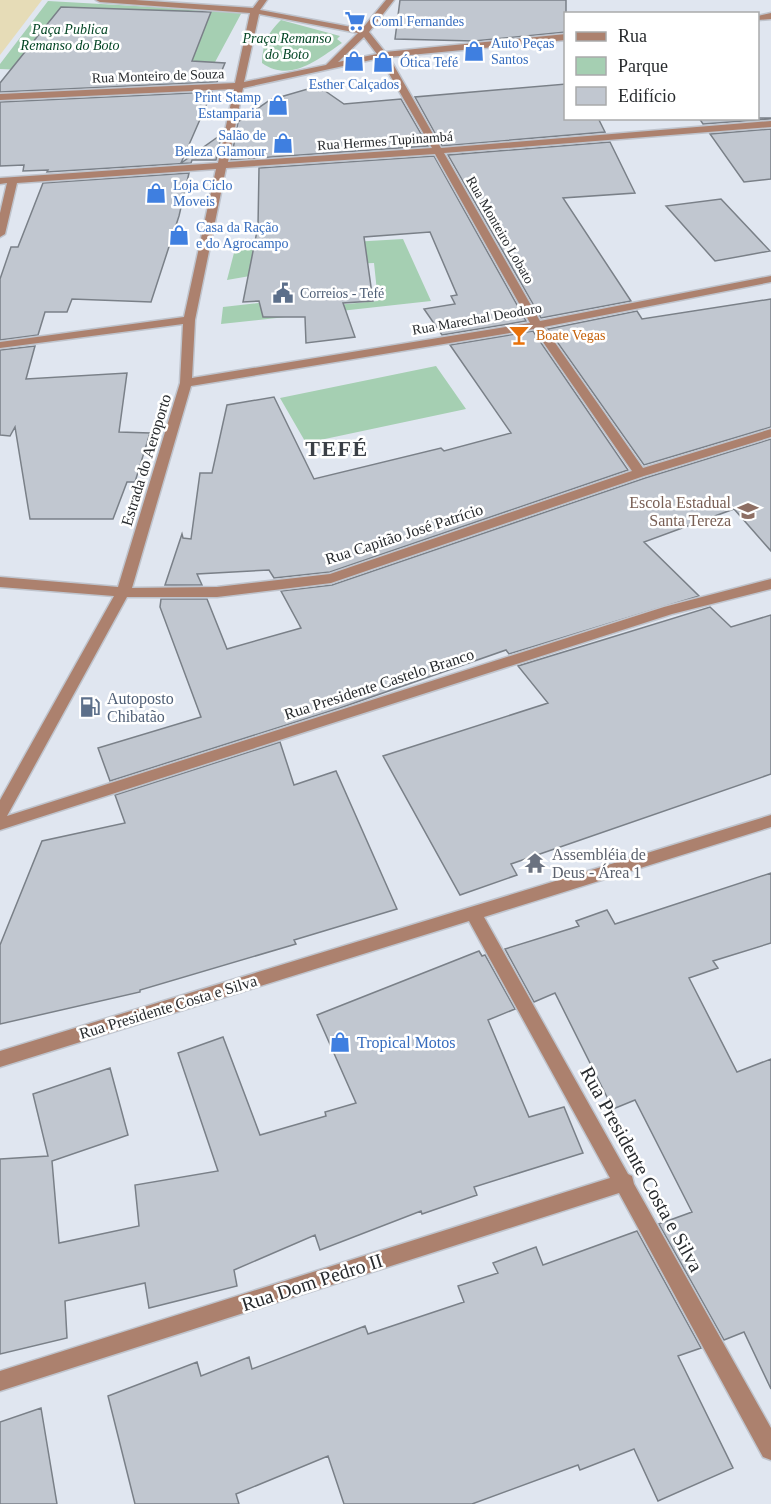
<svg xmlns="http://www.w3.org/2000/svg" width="771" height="1504" viewBox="0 0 771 1504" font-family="'Times New Roman',serif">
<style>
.green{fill:#a5cfb2}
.sand{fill:#e6dcb7}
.building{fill:#c1c7d0;stroke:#7a8088;stroke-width:1.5}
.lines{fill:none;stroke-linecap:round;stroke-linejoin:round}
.minor-casing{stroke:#bfc4cd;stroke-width:3}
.minor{fill:#ac816e;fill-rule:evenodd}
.labels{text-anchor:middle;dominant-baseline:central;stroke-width:5;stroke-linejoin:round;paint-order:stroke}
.far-shop-label{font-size:14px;fill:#366cbe;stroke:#fff;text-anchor:start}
.far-park-label{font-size:14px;font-style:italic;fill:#044625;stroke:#fff}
.far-street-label{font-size:14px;fill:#282b2e;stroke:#fff}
.far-service-label{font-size:14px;fill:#4e5e75;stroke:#fff;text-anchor:start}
.far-food-label{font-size:14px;fill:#c56008;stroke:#fff;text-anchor:start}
.street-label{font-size:16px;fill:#282b2e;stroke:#fff}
.education-label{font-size:16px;fill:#785e54;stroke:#fff;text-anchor:end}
.service-label{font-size:16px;fill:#4e5e75;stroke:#fff;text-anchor:start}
.worship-label{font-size:16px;fill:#5b616d;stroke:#fff;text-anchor:start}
.shop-label{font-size:16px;fill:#366cbe;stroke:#fff;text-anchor:start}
.near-street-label{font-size:20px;fill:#282b2e;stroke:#fff}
.district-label{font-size:22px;font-weight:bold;letter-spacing:1.5px;fill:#3a3f46;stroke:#fff}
</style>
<rect width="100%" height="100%" fill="#e0e6f0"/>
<path class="green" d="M 48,1 L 242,12 L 207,77 L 0,69 L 0,64 Z
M 281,20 L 340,36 L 337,39 L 342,43 C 317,60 290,83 262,63 C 263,43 267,34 281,20 Z
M 403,239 L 431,301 L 221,324 L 223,307 L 323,296 L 326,306 L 378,301 L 374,263 L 254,267 L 250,276 L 227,280 L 235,249 Z
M 436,366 L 466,409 L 306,443 L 280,398 Z"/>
<path class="sand" d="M 0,0 L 42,0 L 0,55 Z"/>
<path class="building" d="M 400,0 L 566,0 L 566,32 L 474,41 L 395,39 Z
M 61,7 L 211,12 L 192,61 L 225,63 L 217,82 L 0,92 L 0,83 Z
M 566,84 L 566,118 L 598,118 L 605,132 L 442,146 L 415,97 Z
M 318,86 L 344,104 L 401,99 L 428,146 L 231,160 L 238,122 L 270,100 Z
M 212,92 L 181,163 L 222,134 L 216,160 L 192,160 L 191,163 L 47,172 L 48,170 L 23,171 L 24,165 L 0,166 L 0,102 Z
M 699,118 L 771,118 L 771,119 L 703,124 Z
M 771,129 L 771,179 L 744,182 L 710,134 Z
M 610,142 L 635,193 L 563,198 L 631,301 L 541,318 L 448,155 Z
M 434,156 L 526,321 L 442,335 L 424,309 L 455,304 L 451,296 L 457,295 L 430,232 L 364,237 L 373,301 L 343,303 L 355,337 L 306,343 L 305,317 L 263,317 L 259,301 L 243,302 L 258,226 L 259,168 Z
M 189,173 L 179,216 L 151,302 L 72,299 L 67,312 L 45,312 L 38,335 L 0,340 L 0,279 L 11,247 L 18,247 L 43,183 Z
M 721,199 L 770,251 L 715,261 L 666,206 Z
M 771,299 L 771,427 L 644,465 L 548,329 L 637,311 L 642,319 Z
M 533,331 L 628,470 L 330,572 L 274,578 L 269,570 L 197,574 L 202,585 L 165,585 L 182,534 L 183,538 L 191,539 L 200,473 L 212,473 L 227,405 L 274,397 L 314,479 L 441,448 L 444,451 L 511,433 L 450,345 Z
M 35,346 L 26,379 L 127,373 L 119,432 L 150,433 L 135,482 L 127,482 L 113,519 L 30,519 L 15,427 L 10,436 L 0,435 L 0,350 Z
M 771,439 L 771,551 L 734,509 L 644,542 L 699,596 L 509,654 L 506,650 L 340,708 L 110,781 L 98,748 L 201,717 L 160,607 L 161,599 L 207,599 L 227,649 L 301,628 L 281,591 L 332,585 L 645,478 Z
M 710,607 L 731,627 L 771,615 L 771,774 L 511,864 L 517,875 L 460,895 L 383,756 L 548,703 L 518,666 Z
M 280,742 L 294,785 L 336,771 L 397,909 L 294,940 L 296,944 L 140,990 L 140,992 L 0,1024 L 0,945 L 42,841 L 125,823 L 115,795 Z
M 771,873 L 771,943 L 713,961 L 718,968 L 689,978 L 737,1072 L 771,1059 L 771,1389 L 744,1332 L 724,1340 L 659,1224 L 692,1212 L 635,1100 L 613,1109 L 555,993 L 534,1002 L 505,949 L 579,926 L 576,921 L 607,910 L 615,924 Z
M 479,951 L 482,956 L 485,955 L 515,1009 L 488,1020 L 529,1117 L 564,1107 L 583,1153 L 474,1187 L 477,1195 L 422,1214 L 421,1211 L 320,1250 L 315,1235 L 234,1270 L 237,1286 L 149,1308 L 145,1283 L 65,1301 L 67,1338 L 0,1354 L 0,1159 L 48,1156 L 33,1094 L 110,1068 L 128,1135 L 52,1161 L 59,1243 L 139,1226 L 135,1185 L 218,1171 L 178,1053 L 223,1037 L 260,1135 L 326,1116 L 325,1112 L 356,1103 L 317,1015 Z
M 637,1231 L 701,1348 L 678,1356 L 733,1468 L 658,1501 L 634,1449 L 580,1470 L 578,1465 L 472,1504 L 344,1504 L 328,1456 L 236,1494 L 239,1504 L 135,1504 L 108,1396 L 197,1362 L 201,1376 L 249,1357 L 252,1369 L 365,1326 L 368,1334 L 464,1302 L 458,1286 L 498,1273 L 493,1263 L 536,1247 L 543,1265 Z
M 41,1408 L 57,1504 L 0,1504 L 0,1422 Z"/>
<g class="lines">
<g class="minor-casing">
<path id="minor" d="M 96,0 L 135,0 L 253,8 L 259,0 L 267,0 L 260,10 L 362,29 L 386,0 L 394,0 L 369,32 L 385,52 L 566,34 L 566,40 L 389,57 L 441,148 L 771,121 L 771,127 L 444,153 L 540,321 L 771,276 L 771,282 L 544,327 L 643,468 L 771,429 L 771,437 L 644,476 L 331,583 L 217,597 L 127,597 L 7,816 L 664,607 L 771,579 L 771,589 L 672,614 L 0,830 L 0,800 L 114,596 L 0,587 L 0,577 L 118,587 L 180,383 L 183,324 L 0,348 L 0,342 L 184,317 L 216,169 L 17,183 L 5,234 L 0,237 L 0,213 L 7,183 L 0,184 L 0,178 L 218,163 L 234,89 L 0,100 L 0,94 L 235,83 L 250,13 L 100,2 ZM 259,14 L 358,33 L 326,65 L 244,82 ZM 364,37 L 377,54 L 338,62 ZM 380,58 L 432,148 L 228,162 L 243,88 ZM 435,154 L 530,323 L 192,378 L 195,320 L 226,168 ZM 534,329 L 632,471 L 330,574 L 217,587 L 132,588 L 191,386 Z
M 771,13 L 771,19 L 758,20 L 758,16 Z
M 771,815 L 771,827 L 484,917 L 628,1174 L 632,1176 L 634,1184 L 771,1428 L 771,1460 L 763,1457 L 619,1193 L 0,1391 L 0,1371 L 610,1178 L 469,921 L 0,1067 L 0,1051 Z"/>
</g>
<use href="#minor" class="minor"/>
</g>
<defs>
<g id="supermarket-bare" transform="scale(1.62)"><path d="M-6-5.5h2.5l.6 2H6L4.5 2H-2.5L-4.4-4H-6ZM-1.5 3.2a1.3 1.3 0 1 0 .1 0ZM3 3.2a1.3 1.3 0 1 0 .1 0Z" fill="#3f7fe0" stroke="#fff" stroke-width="2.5" paint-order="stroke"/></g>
<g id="shop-bare" transform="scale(1.62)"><path d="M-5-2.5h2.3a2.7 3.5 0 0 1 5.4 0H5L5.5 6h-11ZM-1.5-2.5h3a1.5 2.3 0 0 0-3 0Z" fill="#3f7fe0" stroke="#fff" stroke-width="2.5" paint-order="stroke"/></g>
<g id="civic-bare" transform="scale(1.62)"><path d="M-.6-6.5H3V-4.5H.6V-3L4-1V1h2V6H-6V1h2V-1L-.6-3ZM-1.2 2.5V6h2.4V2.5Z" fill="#5c6f8a" stroke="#fff" stroke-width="2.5" paint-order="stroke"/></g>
<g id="bar-bare" transform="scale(1.62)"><path d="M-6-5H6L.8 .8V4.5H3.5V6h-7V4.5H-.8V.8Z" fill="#e8710a" stroke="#fff" stroke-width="2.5" paint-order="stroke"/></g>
<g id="school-bare" transform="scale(1.62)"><path d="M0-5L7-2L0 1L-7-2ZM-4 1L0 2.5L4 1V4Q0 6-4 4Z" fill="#8d6e63" stroke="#fff" stroke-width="2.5" paint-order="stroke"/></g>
<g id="fuel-bare" transform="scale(1.62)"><path d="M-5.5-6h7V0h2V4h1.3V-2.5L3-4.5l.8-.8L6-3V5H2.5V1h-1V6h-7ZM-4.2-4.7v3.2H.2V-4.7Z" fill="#5c6f8a" stroke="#fff" stroke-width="2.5" paint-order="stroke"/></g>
<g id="temple-bare" transform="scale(1.62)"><path d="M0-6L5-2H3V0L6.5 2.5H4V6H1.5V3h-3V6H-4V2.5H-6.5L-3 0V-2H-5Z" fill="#6b7280" stroke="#fff" stroke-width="2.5" paint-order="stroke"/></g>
</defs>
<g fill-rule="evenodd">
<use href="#supermarket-bare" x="355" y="21"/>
<use href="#shop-bare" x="474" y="51"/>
<use href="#shop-bare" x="354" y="61"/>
<use href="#shop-bare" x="383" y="62"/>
<use href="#shop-bare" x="278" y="105"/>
<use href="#shop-bare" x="283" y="143"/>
<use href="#shop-bare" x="156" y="193"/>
<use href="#shop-bare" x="179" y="235"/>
<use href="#civic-bare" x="283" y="293"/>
<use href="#bar-bare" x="519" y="335"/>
<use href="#school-bare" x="748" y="511"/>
<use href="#fuel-bare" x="90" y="707"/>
<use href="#temple-bare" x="535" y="863"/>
<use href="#shop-bare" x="340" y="1042"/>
</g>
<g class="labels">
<g class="far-shop-label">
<text x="372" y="21">Coml Fernandes</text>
<text x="491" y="43">Auto Peças<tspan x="491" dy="16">Santos</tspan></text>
<text x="400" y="62">Ótica Tefé</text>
<text x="354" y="84" text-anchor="middle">Esther Calçados</text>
<text x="261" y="97" text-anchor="end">Print Stamp<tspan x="261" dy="16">Estamparia</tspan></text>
<text x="266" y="135" text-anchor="end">Salão de<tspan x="266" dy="16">Beleza Glamour</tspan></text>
<text x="173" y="185">Loja Ciclo<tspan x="173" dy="16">Moveis</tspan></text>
<text x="196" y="227">Casa da Ração<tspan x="196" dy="16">e do Agrocampo</tspan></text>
</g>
<g class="far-park-label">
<text x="70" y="29">Paça Publica<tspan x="70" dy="16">Remanso do Boto</tspan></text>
<text x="287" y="38">Praça Remanso<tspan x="287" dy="16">do Boto</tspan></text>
</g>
<g class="far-street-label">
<text transform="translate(158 76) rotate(-2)">Rua Monteiro de Souza</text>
<text transform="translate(385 141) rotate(-4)">Rua Hermes Tupinambá</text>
<text transform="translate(500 230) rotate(60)">Rua Monteiro Lobato</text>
<text transform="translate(477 319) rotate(-10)">Rua Marechal Deodoro</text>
</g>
<g class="far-service-label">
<text x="300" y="293">Correios - Tefé</text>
</g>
<g class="far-food-label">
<text x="536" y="335">Boate Vegas</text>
</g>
<g class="street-label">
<text transform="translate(146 460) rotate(-73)">Estrada do Aeroporto</text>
<text transform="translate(404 534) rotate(-18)">Rua Capitão José Patrício</text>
<text transform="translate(379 684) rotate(-18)">Rua Presidente Castelo Branco</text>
<text transform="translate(168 1007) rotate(-17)">Rua Presidente Costa e Silva</text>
</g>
<g class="education-label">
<text x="731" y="502">Escola Estadual<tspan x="731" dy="18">Santa Tereza</tspan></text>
</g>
<g class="service-label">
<text x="107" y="698">Autoposto<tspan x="107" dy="18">Chibatão</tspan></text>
</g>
<g class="worship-label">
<text x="552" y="854">Assembléia de<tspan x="552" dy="18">Deus - Área 1</tspan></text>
</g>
<g class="shop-label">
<text x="357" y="1042">Tropical Motos</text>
</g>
<g class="near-street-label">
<text transform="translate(642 1169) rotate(61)">Rua Presidente Costa e Silva</text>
<text transform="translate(312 1282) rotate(-18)">Rua Dom Pedro II</text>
</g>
<g class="district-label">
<text x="337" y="448">TEFÉ</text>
</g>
</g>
<rect x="564" y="12" width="195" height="108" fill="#ffffff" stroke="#a9aaab" stroke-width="1.5"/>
<rect x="576" y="32" width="30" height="9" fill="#ac816e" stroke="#a9aaab" stroke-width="1.5"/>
<text x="618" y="42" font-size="18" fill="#282b2e">Rua</text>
<rect x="576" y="57" width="30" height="18" fill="#a5cfb2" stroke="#a9aaab" stroke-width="1.5"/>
<text x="618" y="72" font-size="18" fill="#282b2e">Parque</text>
<rect x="576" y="87" width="30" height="18" fill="#c1c7d0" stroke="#a9aaab" stroke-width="1.5"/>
<text x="618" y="102" font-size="18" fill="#282b2e">Edifício</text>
</svg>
